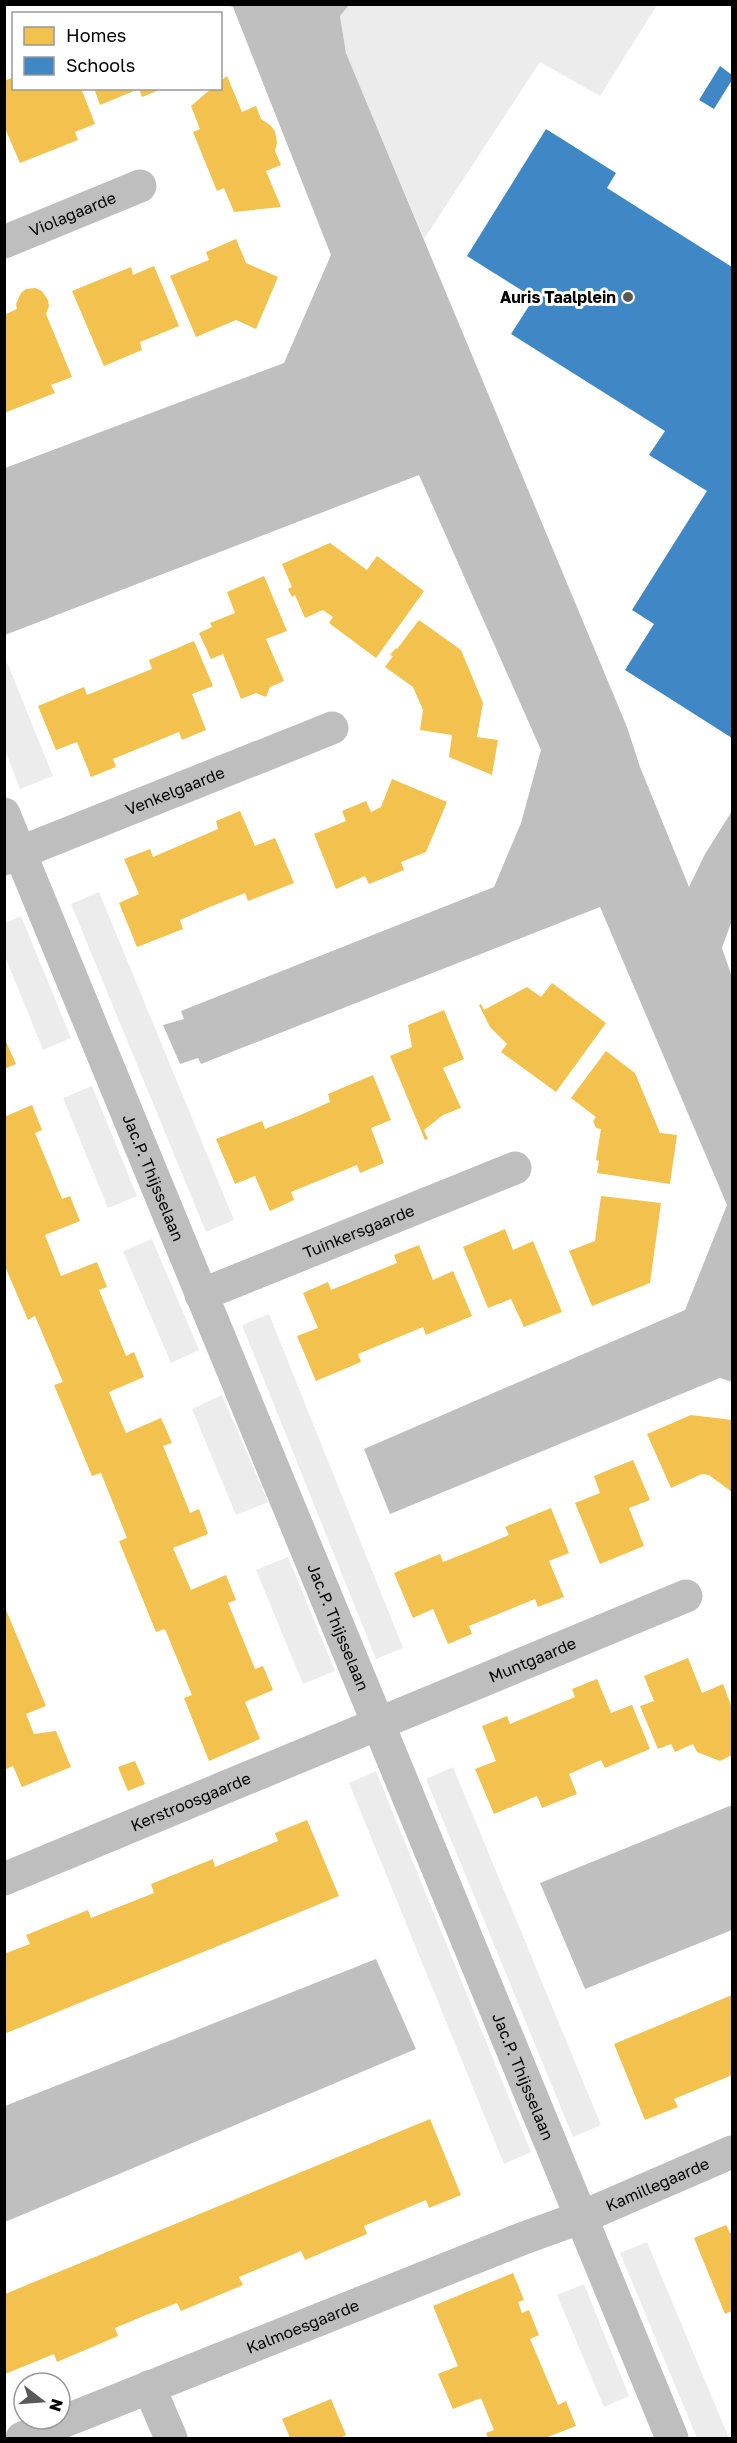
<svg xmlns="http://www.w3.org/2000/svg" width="737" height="2443" viewBox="0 0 737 2443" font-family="'Golos Text',sans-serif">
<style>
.green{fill:#ececec}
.water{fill:#bfbfbf}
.homes{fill:#f2c14e}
.schools{fill:#3f88c5}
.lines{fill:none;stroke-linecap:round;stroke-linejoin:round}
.minor{stroke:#bebebe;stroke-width:33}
.poi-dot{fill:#595959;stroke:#fff;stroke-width:2}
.labels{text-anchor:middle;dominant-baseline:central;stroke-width:6;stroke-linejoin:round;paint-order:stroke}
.street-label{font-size:16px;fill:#000;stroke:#fff}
.poi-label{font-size:16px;font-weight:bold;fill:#000;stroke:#fff;text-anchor:end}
</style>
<rect width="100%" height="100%" fill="#fff"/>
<path class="green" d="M 349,4 L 657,5 L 600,96 L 540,62 L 424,239 L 346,53 L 340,16 Z
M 4,655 L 53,776 L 20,789 L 5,750 Z
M 99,892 L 234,1220 L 206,1232 L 71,904 Z
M 21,916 L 71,1038 L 43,1050 L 5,956 L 5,923 Z
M 92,1086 L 137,1196 L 108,1208 L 63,1098 Z
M 152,1239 L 199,1350 L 171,1363 L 123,1251 Z
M 269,1314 L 403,1648 L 376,1659 L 242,1325 Z
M 222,1395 L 268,1502 L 236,1515 L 192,1409 Z
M 288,1557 L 335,1671 L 303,1684 L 256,1570 Z
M 453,1767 L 601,2125 L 573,2137 L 426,1779 Z
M 376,1771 L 531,2152 L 504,2164 L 349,1783 Z
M 647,2242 L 729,2438 L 697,2438 L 620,2253 Z
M 584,2284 L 629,2396 L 604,2407 L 557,2295 Z"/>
<path class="water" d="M 226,5 L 349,5 L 340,16 L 346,53 L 627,727 L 640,767 L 689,887 L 705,854 L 732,811 L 732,920 L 722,948 L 732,977 L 732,1382 L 720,1378 L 390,1514 L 364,1449 L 685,1310 L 727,1205 L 600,907 L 201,1064 L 198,1058 L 180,1064 L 163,1025 L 184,1019 L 181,1011 L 494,887 L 521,823 L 541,750 L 419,475 L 5,635 L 5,468 L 284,363 L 331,255 L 233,7 Z
M 732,1805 L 732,1930 L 585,1989 L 540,1883 Z
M 376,1959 L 416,2049 L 5,2222 L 5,2106 Z"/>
<path class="homes" d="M 227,76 L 242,112 L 256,106 L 261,119 L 270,125 L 275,131 L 277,143 L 275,151 L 281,165 L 266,171 L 281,207 L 234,212 L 224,188 L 217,191 L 193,132 L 200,129 L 191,106 L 212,88 L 220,88 L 220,82 Z
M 14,77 L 14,88 L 81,88 L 95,124 L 75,132 L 78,140 L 20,163 L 4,126 L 4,81 Z
M 94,88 L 162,88 L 162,89 L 142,97 L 139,89 L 100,105 Z
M 236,239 L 246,263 L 278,277 L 256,329 L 236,320 L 196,337 L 170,276 L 209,260 L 206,252 Z
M 154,266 L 179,326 L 140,342 L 142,350 L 104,366 L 72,291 L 131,267 L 133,275 Z
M 35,288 L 42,291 L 48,300 L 49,306 L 46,314 L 72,377 L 51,385 L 55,393 L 4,413 L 4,315 L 17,309 L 16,304 L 21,293 L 26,289 Z
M 330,543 L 367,570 L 377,556 L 424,591 L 376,658 L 329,623 L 333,617 L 323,610 L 305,618 L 295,595 L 292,597 L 288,589 L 292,587 L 282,564 Z
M 264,576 L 287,631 L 266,639 L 284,681 L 270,687 L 266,697 L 256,693 L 241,699 L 223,654 L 211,659 L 199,633 L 212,627 L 210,623 L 235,613 L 227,592 Z
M 419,620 L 461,650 L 483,703 L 477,737 L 498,740 L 492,775 L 449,757 L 452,735 L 420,730 L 423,710 L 413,687 L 385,667 L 393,656 L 390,655 L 396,648 L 397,649 Z
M 194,641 L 213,686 L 192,694 L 206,730 L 182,740 L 179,732 L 113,759 L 116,767 L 91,777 L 77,742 L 56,750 L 38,706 L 84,687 L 87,695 L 152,669 L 149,660 Z
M 392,779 L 447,802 L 426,852 L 401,862 L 404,870 L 369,884 L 365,876 L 336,889 L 314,834 L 346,821 L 342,811 L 366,801 L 371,812 L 381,807 Z
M 240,811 L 255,846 L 275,838 L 294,883 L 248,901 L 245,893 L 212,906 L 180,920 L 183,929 L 137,947 L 119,903 L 139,894 L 124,859 L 150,849 L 153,857 L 218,829 L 216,821 Z
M 552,983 L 606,1023 L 556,1092 L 501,1052 L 507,1044 L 490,1027 L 479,1005 L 481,1004 L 484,1010 L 527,987 L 541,997 Z
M 444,1010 L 464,1059 L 443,1068 L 461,1108 L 443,1115 L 424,1130 L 428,1139 L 425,1140 L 390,1056 L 412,1047 L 408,1025 Z
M 4,1037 L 16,1064 L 4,1069 Z
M 606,1051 L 635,1073 L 660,1133 L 677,1135 L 670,1184 L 597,1173 L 599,1161 L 596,1160 L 601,1129 L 596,1128 L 593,1121 L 596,1117 L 571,1098 Z
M 373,1075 L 391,1120 L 371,1128 L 384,1163 L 360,1173 L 357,1165 L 291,1192 L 294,1200 L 270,1211 L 255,1176 L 235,1184 L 216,1139 L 262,1121 L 265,1129 L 298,1116 L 330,1102 L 328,1094 Z
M 32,1105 L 42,1130 L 35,1133 L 62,1199 L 70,1196 L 80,1221 L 45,1235 L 61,1276 L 97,1262 L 107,1287 L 99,1290 L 126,1356 L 134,1352 L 144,1377 L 109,1392 L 117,1412 L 126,1433 L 161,1418 L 172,1443 L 163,1446 L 177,1480 L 190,1513 L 199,1509 L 208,1534 L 173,1548 L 191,1590 L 226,1575 L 236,1600 L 228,1603 L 255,1669 L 263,1666 L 273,1690 L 245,1702 L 260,1739 L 209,1761 L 184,1698 L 192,1695 L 165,1629 L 156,1632 L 119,1541 L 127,1538 L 101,1473 L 92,1476 L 54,1385 L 63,1382 L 35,1316 L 28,1320 L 4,1264 L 4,1117 Z
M 601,1196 L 661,1203 L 650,1283 L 592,1306 L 569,1251 L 595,1241 Z
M 505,1229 L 513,1250 L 533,1241 L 562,1312 L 524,1327 L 511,1299 L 488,1308 L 463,1247 Z
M 419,1245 L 433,1280 L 453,1271 L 472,1316 L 426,1335 L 423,1327 L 358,1354 L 361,1362 L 316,1381 L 297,1336 L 318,1328 L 303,1293 L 328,1282 L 331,1290 L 397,1263 L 394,1255 Z
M 691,1415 L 732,1420 L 732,1492 L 709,1475 L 702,1474 L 671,1488 L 647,1434 Z
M 633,1460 L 650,1500 L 629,1508 L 644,1546 L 600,1564 L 575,1503 L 600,1493 L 594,1476 Z
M 551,1508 L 569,1553 L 549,1561 L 564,1597 L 538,1607 L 535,1599 L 469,1626 L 472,1634 L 448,1644 L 433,1609 L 413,1618 L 394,1573 L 440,1554 L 443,1562 L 476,1549 L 509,1535 L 505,1527 Z
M 4,1605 L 46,1706 L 26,1714 L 34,1734 L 56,1731 L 71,1767 L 22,1787 L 13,1766 L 4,1770 Z
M 688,1658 L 702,1693 L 723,1684 L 732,1708 L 732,1755 L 720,1761 L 697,1752 L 693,1744 L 675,1752 L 671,1744 L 658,1749 L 640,1706 L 654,1701 L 644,1676 Z
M 597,1679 L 611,1713 L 632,1705 L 650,1749 L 605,1768 L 601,1760 L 569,1774 L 577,1794 L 542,1808 L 537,1796 L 494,1814 L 475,1769 L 496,1761 L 482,1726 L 507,1716 L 510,1724 L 575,1697 L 572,1689 Z
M 135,1761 L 145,1784 L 128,1791 L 118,1767 Z
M 307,1820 L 339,1896 L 4,2034 L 4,1954 L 30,1944 L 26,1935 L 88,1910 L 91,1918 L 154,1893 L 151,1884 L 213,1859 L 215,1867 L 278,1841 L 275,1833 Z
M 732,1995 L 732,2075 L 674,2099 L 678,2107 L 645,2120 L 614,2044 Z
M 430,2119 L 461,2195 L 429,2208 L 426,2200 L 364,2226 L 367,2234 L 305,2260 L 301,2251 L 239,2277 L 243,2285 L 181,2311 L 177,2303 L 146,2315 L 115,2328 L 118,2336 L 57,2362 L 54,2354 L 5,2374 L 5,2294 Z
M 726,2225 L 730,2233 L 732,2232 L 732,2311 L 725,2314 L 694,2238 Z
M 513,2273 L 524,2300 L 518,2302 L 522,2313 L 529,2310 L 539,2335 L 530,2339 L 558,2405 L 566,2401 L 576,2426 L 545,2438 L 488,2438 L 486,2433 L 494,2430 L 481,2398 L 453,2409 L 438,2374 L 458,2366 L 433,2306 Z
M 331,2399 L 346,2435 L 341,2438 L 290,2438 L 282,2419 Z"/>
<path class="schools" d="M 720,66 L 732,75 L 732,80 L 714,109 L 699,100 Z
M 546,129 L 616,173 L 607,188 L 732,267 L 732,738 L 625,670 L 654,624 L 632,610 L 707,491 L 649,455 L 665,431 L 511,334 L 534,298 L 467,256 Z"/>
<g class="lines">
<g class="minor">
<path id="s1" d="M 4,242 L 140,186"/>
<path id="s2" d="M 4,814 L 672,2438"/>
<path id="s3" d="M 4,859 L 332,728"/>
<path id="s4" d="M 201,1295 L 515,1168"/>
<path id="s5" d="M 4,1879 L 686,1596"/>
<path d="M 149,2387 L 171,2438"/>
<path id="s6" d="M 22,2438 L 524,2238 L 582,2217 L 732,2152"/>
</g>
</g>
<circle class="poi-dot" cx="628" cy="297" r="6"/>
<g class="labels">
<g class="street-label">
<text stroke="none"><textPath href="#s1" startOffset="74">Violagaarde</textPath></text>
<text stroke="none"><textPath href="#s3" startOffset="184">Venkelgaarde</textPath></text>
<text stroke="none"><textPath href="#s2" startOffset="393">Jac.P. Thijsselaan</textPath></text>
<text stroke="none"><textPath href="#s4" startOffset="170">Tuinkersgaarde</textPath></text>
<text stroke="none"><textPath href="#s2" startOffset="879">Jac.P. Thijsselaan</textPath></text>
<text stroke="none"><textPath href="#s5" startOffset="572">Muntgaarde</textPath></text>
<text stroke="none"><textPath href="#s5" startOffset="202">Kerstroosgaarde</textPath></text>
<text stroke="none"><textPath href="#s2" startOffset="1365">Jac.P. Thijsselaan</textPath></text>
<text stroke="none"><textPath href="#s6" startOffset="684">Kamillegaarde</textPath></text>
<text stroke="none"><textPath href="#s6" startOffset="302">Kalmoesgaarde</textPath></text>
</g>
<g class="poi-label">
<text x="616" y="297">Auris Taalplein</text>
</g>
</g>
<rect width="737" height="2443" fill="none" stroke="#000000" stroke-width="12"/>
<rect x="12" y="12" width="210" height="78" fill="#ffffff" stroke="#999999" stroke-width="1.5"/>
<rect x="24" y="27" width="30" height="18" fill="#f2c14e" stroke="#999999" stroke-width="1.5"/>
<text x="66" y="42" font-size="18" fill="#000000">Homes</text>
<rect x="24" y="57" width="30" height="18" fill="#3f88c5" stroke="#999999" stroke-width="1.5"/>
<text x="66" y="72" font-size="18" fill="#000000">Schools</text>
<g transform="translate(42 2401) rotate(107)"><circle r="28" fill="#ffffff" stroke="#999999" stroke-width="1.5"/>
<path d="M0-4.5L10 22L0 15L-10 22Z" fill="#595959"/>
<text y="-9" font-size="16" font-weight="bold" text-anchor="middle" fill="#000000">N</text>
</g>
</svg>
